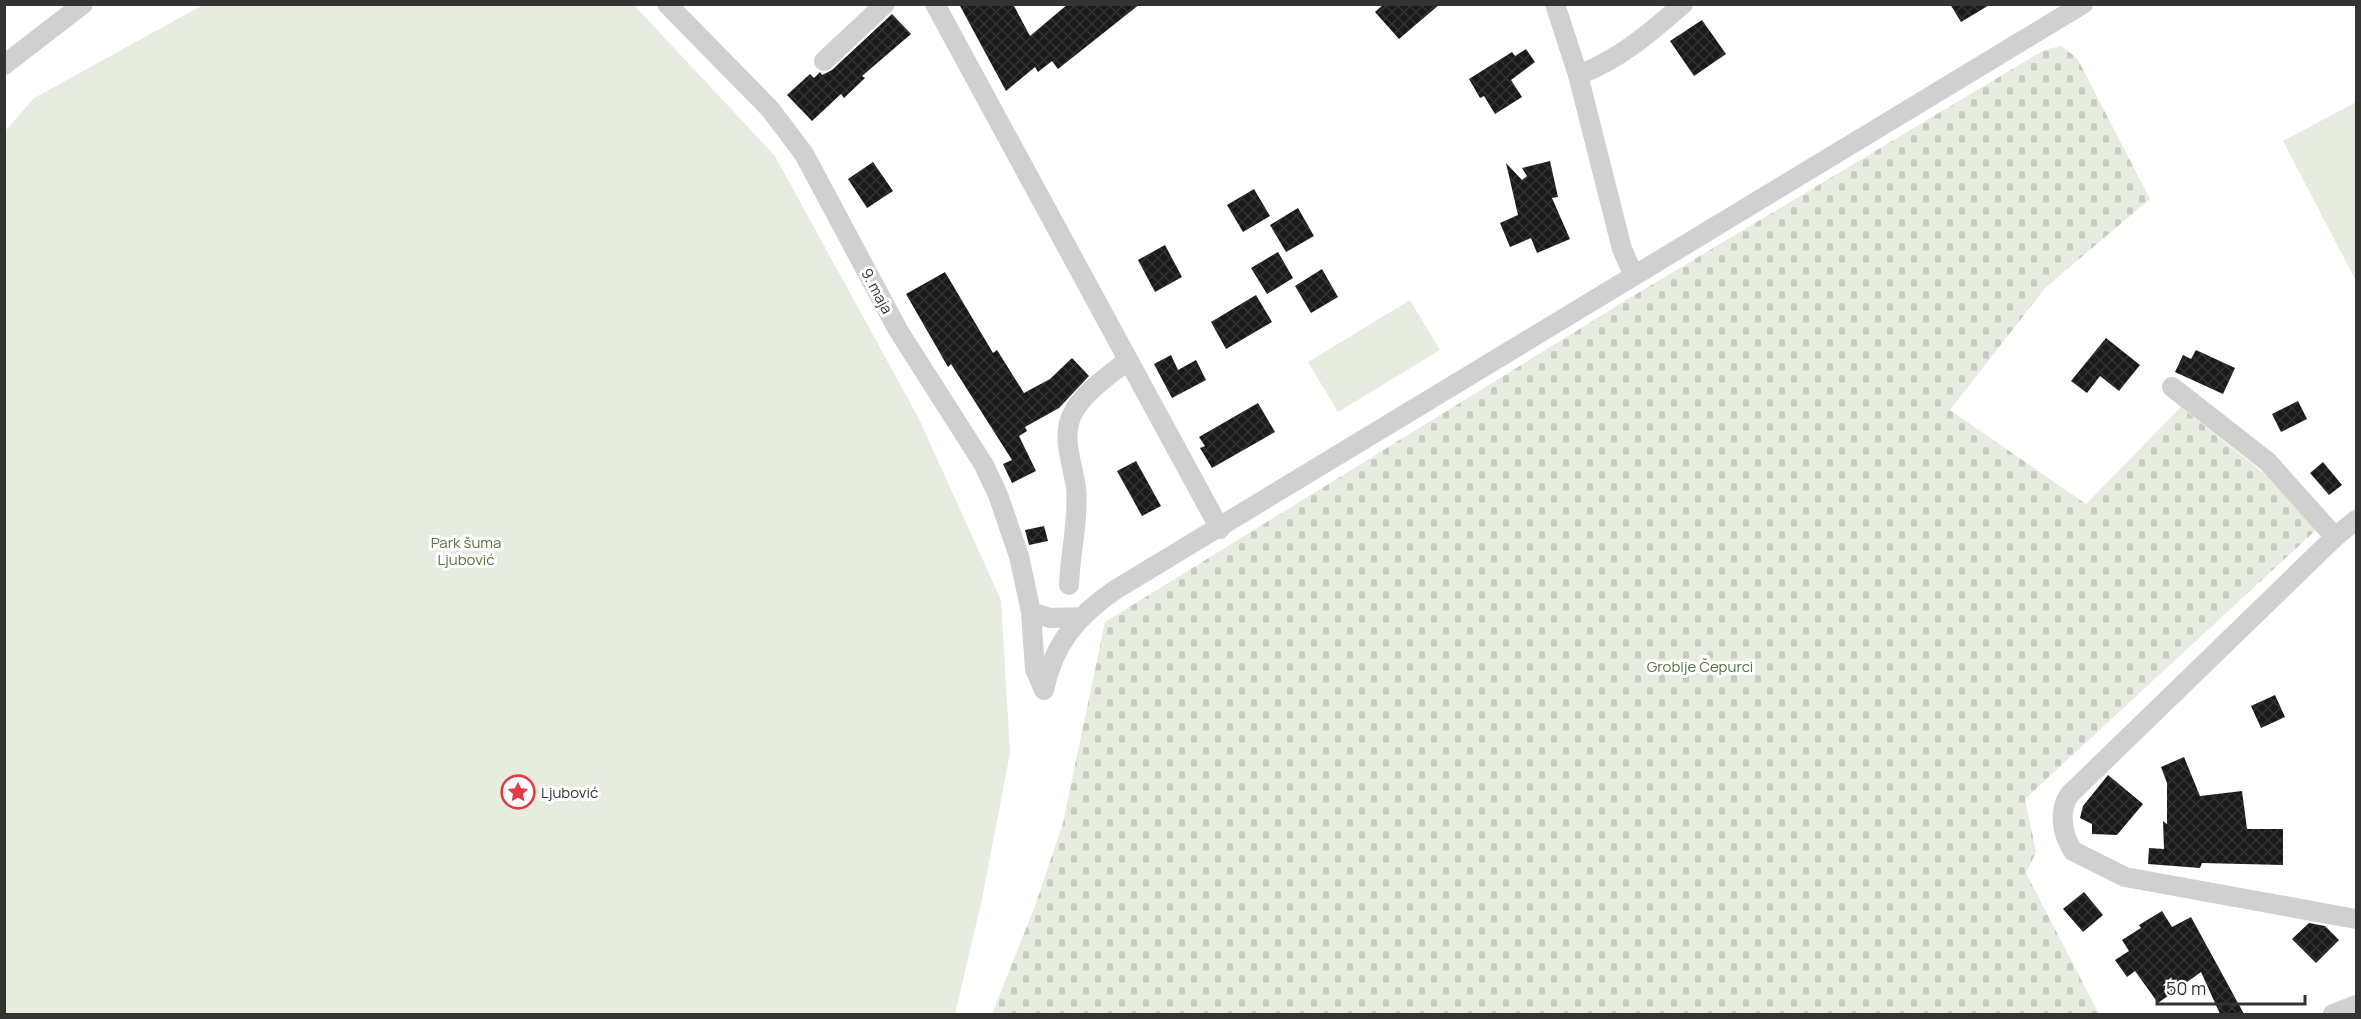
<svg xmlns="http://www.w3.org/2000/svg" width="2361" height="1019" viewBox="0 0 2361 1019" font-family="Manrope,sans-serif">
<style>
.cemetery{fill:url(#cemetery-stones)}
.green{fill:#e6ecdf}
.building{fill:url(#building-cross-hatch)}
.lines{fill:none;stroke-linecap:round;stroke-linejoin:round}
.minor{stroke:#d0d0d0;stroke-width:20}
.labels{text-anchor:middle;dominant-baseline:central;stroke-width:6;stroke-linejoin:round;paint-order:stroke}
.street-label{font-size:15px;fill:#333;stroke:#fff}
.park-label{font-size:15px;fill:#56703f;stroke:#fff}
.poi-label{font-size:15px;fill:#333;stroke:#fff;text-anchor:start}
</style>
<defs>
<pattern id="cemetery-stones" width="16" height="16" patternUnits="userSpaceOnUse" patternTransform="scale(1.5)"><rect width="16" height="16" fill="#e6ecdf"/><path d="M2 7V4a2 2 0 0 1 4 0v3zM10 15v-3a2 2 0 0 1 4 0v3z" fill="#c6cbc0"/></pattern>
<pattern id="building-cross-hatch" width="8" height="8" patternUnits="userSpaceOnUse" patternTransform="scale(1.5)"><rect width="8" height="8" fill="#1a1a1a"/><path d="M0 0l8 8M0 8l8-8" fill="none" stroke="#333"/></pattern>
</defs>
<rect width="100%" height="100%" fill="#fff"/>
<path class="cemetery" d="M 2061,46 L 2077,58 L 2150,199 L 2045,288 L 1950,410 L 2086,504 L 2181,407 L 2276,483 L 2317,529 L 2025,799 L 2036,852 L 2026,873 L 2099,1014 L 992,1014 L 1035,906 L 1063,823 L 1105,622 L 1623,302 L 2044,50 Z"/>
<path class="green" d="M 203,5 L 634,5 L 775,156 L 919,419 L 1001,600 L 1010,753 L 982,899 L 955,1014 L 5,1014 L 5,131 L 34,98 Z
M 2356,102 L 2356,281 L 2283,141 Z
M 1410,300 L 1440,350 L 1338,412 L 1308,362 Z"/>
<path class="building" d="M 959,4 L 1013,4 L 1030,36 L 1068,4 L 1140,4 L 1058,69 L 1052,61 L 1038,72 L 1035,67 L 1006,91 Z
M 1384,4 L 1440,4 L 1399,39 L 1375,12 Z
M 1950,4 L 1991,4 L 1961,22 Z
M 892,14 L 911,34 L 862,76 L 865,78 L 844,98 L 841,94 L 812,121 L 787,95 L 810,74 L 814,78 L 820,72 L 822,75 L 832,70 Z
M 1702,20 L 1726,54 L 1694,76 L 1670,41 Z
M 1526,49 L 1535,62 L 1511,80 L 1522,97 L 1495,114 L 1484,96 L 1480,98 L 1469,79 L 1512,52 L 1515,56 Z
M 1550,161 L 1558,197 L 1552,198 L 1570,239 L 1537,253 L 1531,238 L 1510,247 L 1500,223 L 1518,215 L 1506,163 L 1522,180 L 1527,176 L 1522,168 Z
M 873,162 L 893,191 L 867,208 L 848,179 Z
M 1254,189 L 1270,216 L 1243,232 L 1227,205 Z
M 1298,208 L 1314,236 L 1286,252 L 1270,225 Z
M 1165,245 L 1182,277 L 1155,292 L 1138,260 Z
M 1278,252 L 1293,278 L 1267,294 L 1251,268 Z
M 1322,269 L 1338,297 L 1311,313 L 1295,286 Z
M 945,272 L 993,353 L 997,350 L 1024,393 L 1050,379 L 1072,358 L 1089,376 L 1059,408 L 1025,427 L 1027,431 L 1019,436 L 1036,471 L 1012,483 L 1003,464 L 1012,460 L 951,364 L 948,367 L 906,294 Z
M 1256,295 L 1272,322 L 1226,349 L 1211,322 Z
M 2106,338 L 2140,365 L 2119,391 L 2100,376 L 2087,393 L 2071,381 Z
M 2196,350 L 2235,368 L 2223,394 L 2175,372 L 2183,355 L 2191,359 Z
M 1171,355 L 1178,370 L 1196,360 L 1206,380 L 1172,398 L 1154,364 Z
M 2298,401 L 2307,419 L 2281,432 L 2272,414 Z
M 1258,403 L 1275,432 L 1212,468 L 1200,448 L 1205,446 L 1199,437 Z
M 1136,461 L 1161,506 L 1142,516 L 1117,471 Z
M 2323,462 L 2342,485 L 2329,495 L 2310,473 Z
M 1044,526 L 1048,541 L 1029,545 L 1025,530 Z
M 2275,695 L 2285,717 L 2261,728 L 2251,706 Z
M 2184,757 L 2200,796 L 2242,791 L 2247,829 L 2283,829 L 2283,865 L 2202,863 L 2200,868 L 2148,864 L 2149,848 L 2164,849 L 2163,821 L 2167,824 L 2167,783 L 2161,767 Z
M 2108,775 L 2143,804 L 2117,835 L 2092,834 L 2092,824 L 2080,818 L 2083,806 Z
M 2084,892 L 2103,915 L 2083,932 L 2063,909 Z
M 2162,911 L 2172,927 L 2191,917 L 2244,1014 L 2220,1014 L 2201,972 L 2158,1003 L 2135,971 L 2127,977 L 2115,960 L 2129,951 L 2122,940 L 2141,928 L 2139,925 Z
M 2309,923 L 2325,926 L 2339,940 L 2316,963 L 2292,939 Z"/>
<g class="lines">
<path class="minor" d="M 667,4 L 770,109 L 804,154 L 898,330 L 984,465 L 998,495 L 1019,556 L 1031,612 L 1035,669 L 1044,690
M 935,4 L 1220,529
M 1555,4 L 1578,75 L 1622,249 L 1634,276
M 824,61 L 885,4
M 4,65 L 83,4
M 1578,75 C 1619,60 1651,32 1683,4
M 2172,387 L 2268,462 L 2335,537
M 2356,520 L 2335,537 L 2070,794 C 2058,810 2062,834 2073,851 L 2125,877 L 2356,919
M 1069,585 C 1070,553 1079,520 1076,488 C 1073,465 1061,437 1072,415 C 1083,392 1109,376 1128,360
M 1031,612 L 1050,618 L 1081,617
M 1044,690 C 1053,645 1077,616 1115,590 L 2083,4
M 2333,1014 L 2356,1005"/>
</g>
<defs>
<g id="sight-ring" transform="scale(1.725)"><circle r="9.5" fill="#fff" stroke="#e63946" stroke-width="1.5"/><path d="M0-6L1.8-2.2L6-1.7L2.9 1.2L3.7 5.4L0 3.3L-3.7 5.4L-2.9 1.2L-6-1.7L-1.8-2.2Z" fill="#e63946"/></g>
</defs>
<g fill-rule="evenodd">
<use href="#sight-ring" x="518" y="792"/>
</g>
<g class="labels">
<g class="street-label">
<text transform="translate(877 291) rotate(62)">9. maja</text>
</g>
<g class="park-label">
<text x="466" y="542">Park šuma<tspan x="466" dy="17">Ljubović</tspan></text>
<text x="1700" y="666">Groblje Čepurci</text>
</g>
<g class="poi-label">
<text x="541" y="792">Ljubović</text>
</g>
</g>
<rect width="2361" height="1019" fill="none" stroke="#333333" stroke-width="12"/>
<path d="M2157 995v9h148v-9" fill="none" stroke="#333333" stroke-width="3"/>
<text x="2166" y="995" font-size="18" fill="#333333" stroke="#ffffff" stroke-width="4.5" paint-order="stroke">50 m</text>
</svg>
